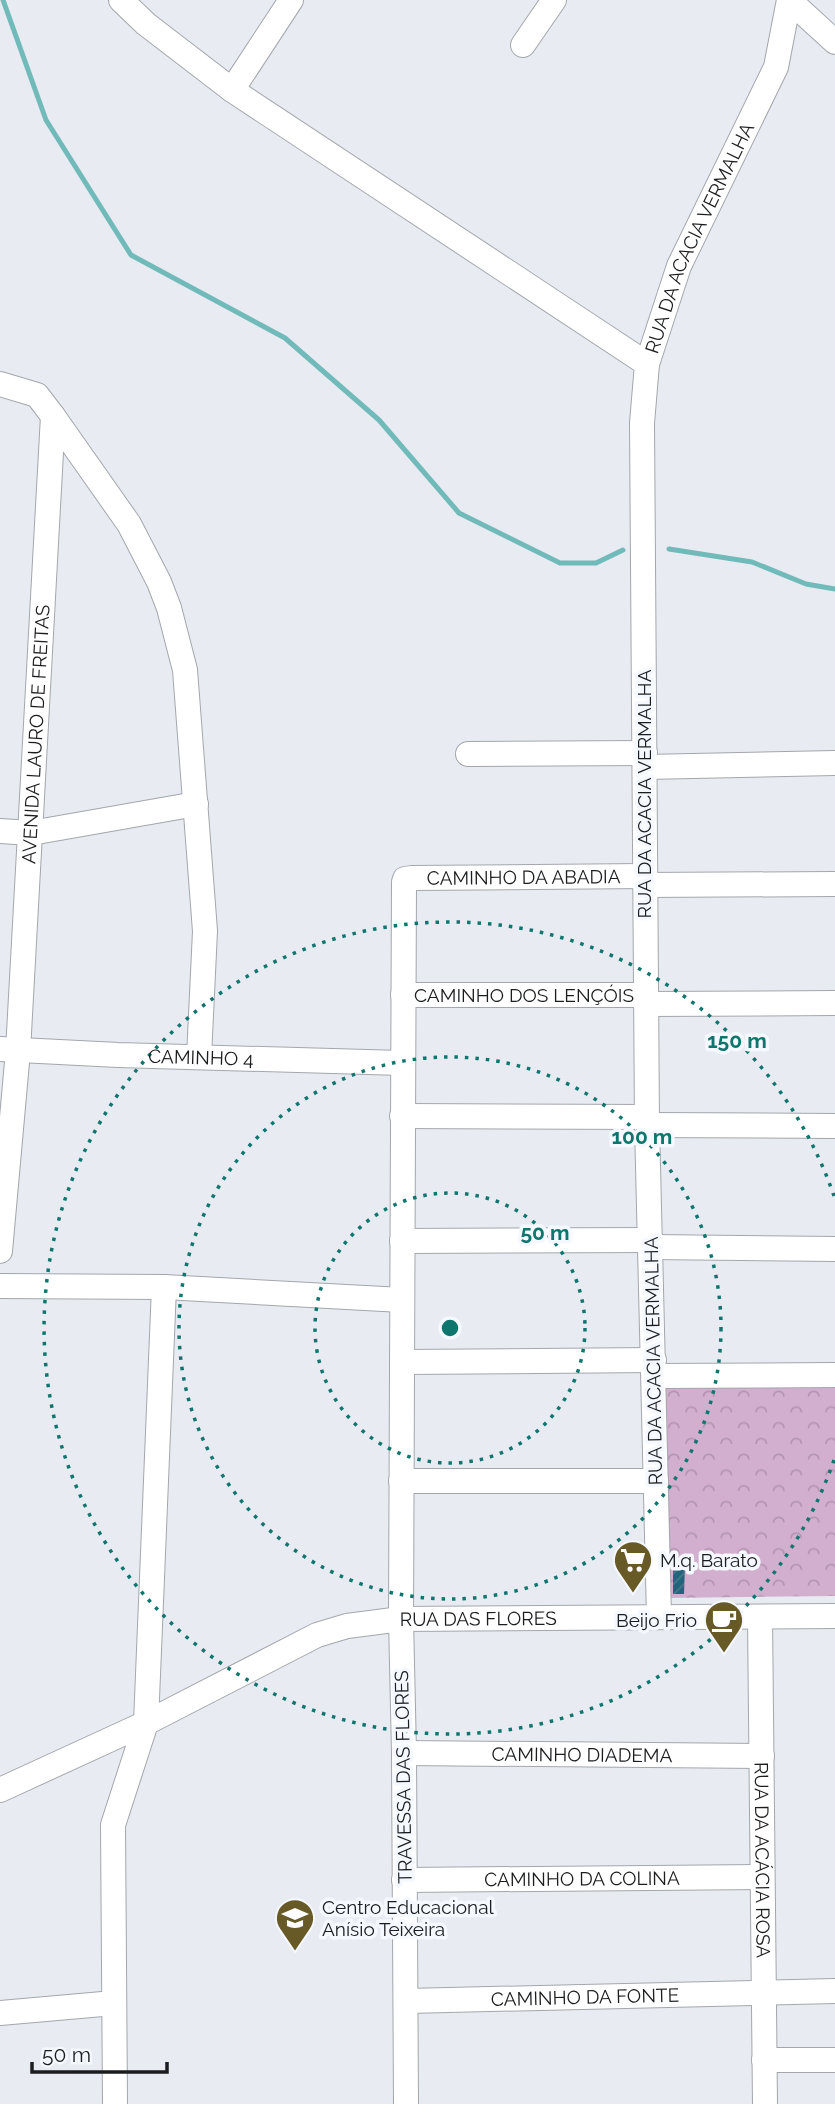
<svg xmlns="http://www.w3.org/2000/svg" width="835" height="2104" viewBox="0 0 835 2104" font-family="Raleway,sans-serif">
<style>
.park{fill:url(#park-crowns)}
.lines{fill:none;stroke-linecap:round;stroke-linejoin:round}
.stream{stroke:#71baba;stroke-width:5}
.building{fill:url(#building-hatch)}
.minor-casing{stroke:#a3a7ac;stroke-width:26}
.minor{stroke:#fff;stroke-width:24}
.ring{fill:none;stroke:#0f766e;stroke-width:3.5;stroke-dasharray:3.5 7}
.labels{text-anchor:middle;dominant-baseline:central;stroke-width:7;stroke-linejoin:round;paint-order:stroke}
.street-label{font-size:19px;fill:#1b1c1e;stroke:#f5f9ff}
.poi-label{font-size:19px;fill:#1b1c1e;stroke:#f5f9ff;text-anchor:start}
.centre{fill:#0f766e;stroke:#f5f9ff;stroke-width:3.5}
.ring-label{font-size:21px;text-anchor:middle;font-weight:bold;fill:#0f766e;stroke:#f5f9ff;stroke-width:7;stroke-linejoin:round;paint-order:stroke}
</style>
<defs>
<pattern id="park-crowns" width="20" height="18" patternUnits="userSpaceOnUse" patternTransform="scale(1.75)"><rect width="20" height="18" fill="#d2aecf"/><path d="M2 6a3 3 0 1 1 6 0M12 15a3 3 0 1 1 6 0" fill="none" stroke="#b495b1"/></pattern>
<pattern id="building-hatch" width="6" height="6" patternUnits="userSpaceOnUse" patternTransform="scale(1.75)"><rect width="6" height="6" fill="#25627b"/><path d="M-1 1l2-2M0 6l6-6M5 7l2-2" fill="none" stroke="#4a788b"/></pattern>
</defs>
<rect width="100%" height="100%" fill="#e8ebf1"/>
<path class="park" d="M 666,1380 L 835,1380 L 835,1596 L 666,1598 Z"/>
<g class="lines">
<path class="stream" d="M 3,0 L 46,120 L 131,255 L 285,338 L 379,420 L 459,513 L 560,563 L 596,563 L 623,550
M 669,549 L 752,562 L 806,584 L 835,589"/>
</g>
<path class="building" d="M 673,1565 L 685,1565 L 684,1594 L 673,1594 Z"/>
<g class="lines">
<g class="minor-casing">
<g id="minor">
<path d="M 121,0 L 146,24 L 232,90 L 647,364"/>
<path d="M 789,0 L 835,42"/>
<path d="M 523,45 L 554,0"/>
<path d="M 232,90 L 291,0"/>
<path d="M 0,384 L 37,395 L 53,416 L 129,524 L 159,582 L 169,608 L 185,670 L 205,931 L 199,1057"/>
<path d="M 468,754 L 645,753"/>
<path d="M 645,767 L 835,763"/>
<path d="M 0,831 L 31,833 L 196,804"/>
<path d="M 645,885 L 835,884"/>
<path id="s1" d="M 403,995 L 645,995"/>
<path d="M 646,1004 L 835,1003"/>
<path id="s2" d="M 0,1049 L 118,1055 L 402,1063"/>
<path d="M 402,1116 L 647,1117"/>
<path d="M 647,1125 L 835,1126"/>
<path d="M 402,1241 L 651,1240"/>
<path d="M 651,1247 L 835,1249"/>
<path id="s3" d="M 0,1251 L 18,1051 L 53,416"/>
<path d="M 0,1286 L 164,1287 L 402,1300"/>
<path d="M 402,1362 L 654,1360"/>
<path d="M 654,1376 L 835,1375"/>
<path d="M 401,1481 L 656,1481"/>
<path id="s4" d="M 659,1617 L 647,1125 L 642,423 L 647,364 L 679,266 L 776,67 L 789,0"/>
<path id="s5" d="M 760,1617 L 765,2104"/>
<path id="s6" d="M 404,1753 L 762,1756"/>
<path id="s7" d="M 0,1790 L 146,1723 L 317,1635 L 347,1626 L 401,1619 L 835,1616"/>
<path id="s8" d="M 404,1880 L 762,1877"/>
<path id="s9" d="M 407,2001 L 835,1991"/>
<path d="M 0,2013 L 114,2003"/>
<path d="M 764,2060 L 835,2060"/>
<path d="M 115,2104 L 113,1825 L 146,1723 L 164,1287"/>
<path id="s10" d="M 406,2104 L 404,1753 L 401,1619 L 404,882 L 405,879 L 412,878 L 644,876"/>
</g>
</g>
<use href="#minor" class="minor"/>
</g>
<g class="ring">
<circle cx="450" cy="1328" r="135"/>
<circle cx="450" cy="1328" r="271"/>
<path d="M834 1460A406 406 0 1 1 834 1196"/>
</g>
<defs>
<g id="supermarket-pin" transform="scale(2.0125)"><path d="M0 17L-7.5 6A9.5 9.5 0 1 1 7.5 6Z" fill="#685a27" stroke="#f5f9ff"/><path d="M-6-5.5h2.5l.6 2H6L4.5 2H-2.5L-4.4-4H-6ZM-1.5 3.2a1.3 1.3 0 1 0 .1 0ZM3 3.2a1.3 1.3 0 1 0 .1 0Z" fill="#fff"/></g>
<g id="cafe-pin" transform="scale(2.0125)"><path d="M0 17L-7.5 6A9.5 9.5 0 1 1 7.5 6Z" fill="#685a27" stroke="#f5f9ff"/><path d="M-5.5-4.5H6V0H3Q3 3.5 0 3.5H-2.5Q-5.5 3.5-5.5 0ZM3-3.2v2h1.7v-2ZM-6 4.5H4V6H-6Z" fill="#fff"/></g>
<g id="school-pin" transform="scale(2.0125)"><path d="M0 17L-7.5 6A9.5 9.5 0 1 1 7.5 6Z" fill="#685a27" stroke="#f5f9ff"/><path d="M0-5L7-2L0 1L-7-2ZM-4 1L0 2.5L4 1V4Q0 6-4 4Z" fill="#fff"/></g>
</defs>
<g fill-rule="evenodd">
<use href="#supermarket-pin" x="633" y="1560"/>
<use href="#cafe-pin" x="724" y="1620"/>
<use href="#school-pin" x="295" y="1918"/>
</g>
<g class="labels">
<g class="street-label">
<text stroke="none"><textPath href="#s4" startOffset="1390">RUA DA ACACIA VERMALHA</textPath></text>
<text stroke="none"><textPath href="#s3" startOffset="518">AVENIDA LAURO DE FREITAS</textPath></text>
<text transform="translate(644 794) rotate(-90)">RUA DA ACACIA VERMALHA</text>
<text stroke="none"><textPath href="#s10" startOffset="1344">CAMINHO DA ABADIA</textPath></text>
<text stroke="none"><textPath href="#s1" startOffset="121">CAMINHO DOS LENÇÓIS</textPath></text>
<text stroke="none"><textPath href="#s2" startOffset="201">CAMINHO 4</textPath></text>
<text transform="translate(653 1361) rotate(-91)">RUA DA ACACIA VERMALHA</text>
<text stroke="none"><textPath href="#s7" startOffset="516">RUA DAS FLORES</textPath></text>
<text stroke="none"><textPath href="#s6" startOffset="178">CAMINHO DIADEMA</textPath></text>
<text transform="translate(403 1777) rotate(-91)">TRAVESSA DAS FLORES</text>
<text stroke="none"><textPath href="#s5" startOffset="243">RUA DA ACÁCIA ROSA</textPath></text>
<text stroke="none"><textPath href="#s8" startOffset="178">CAMINHO DA COLINA</textPath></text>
<text stroke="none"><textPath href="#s9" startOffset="178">CAMINHO DA FONTE</textPath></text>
</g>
<g class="poi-label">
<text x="660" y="1560">M.q. Barato</text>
<text x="697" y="1620" text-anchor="end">Beijo Frio</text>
<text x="322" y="1907">Centro Educacional<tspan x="322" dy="22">Anísio Teixeira</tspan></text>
</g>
</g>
<circle cx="450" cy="1328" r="10" class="centre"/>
<g class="ring-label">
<text x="737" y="1048">150 m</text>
<text x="642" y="1144">100 m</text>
<text x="545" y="1240">50 m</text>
</g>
<path d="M32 2062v10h135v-10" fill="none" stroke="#1b1c1e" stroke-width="3.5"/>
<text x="42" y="2062" font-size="21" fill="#1b1c1e" stroke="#f5f9ff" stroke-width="5" paint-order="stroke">50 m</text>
</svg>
